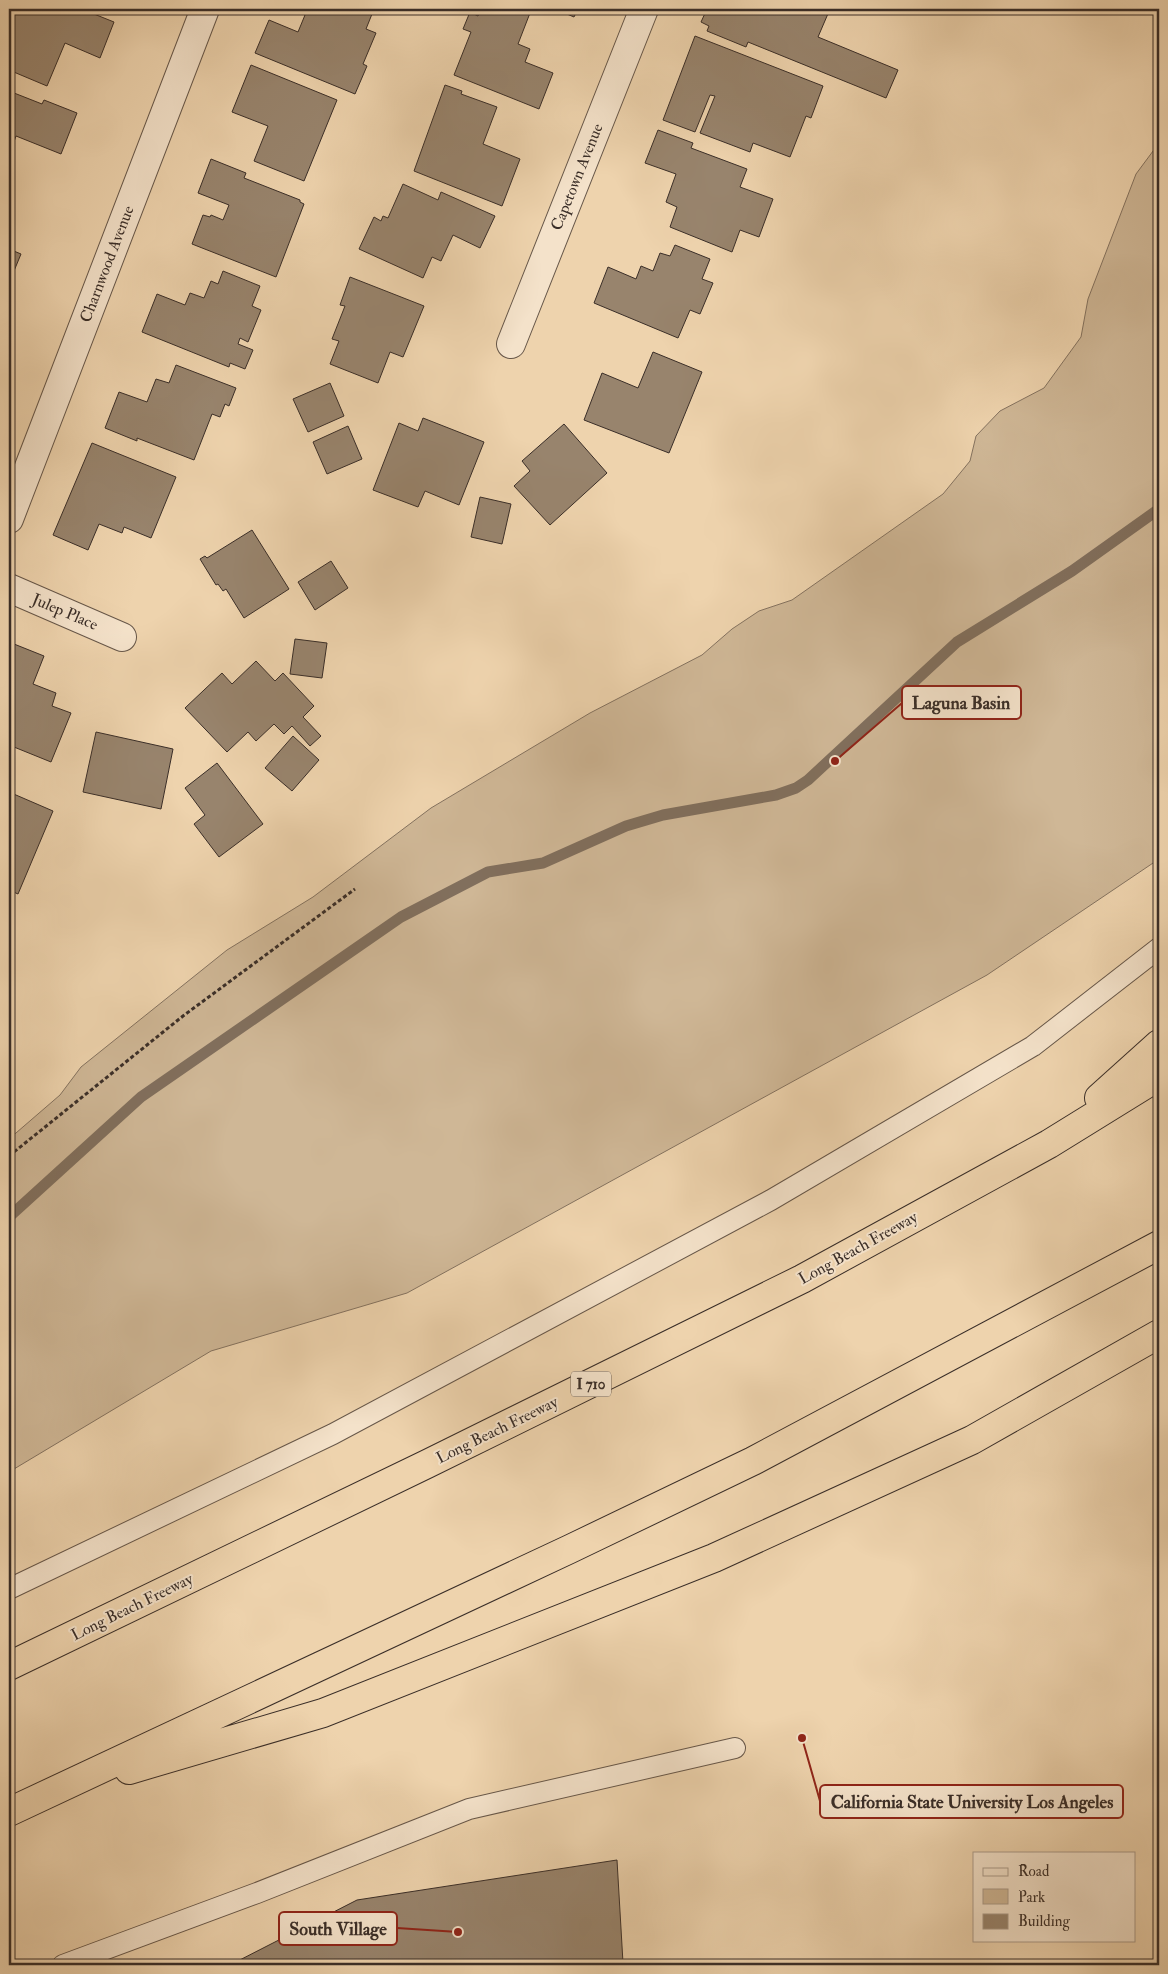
<svg xmlns="http://www.w3.org/2000/svg" width="1168" height="1974" viewBox="0 0 1168 1974" font-family="'IM FELL Double Pica',serif">
<style>
.green{fill:#cfb796;stroke:#84725f}
.lines{fill:none;stroke-linecap:round;stroke-linejoin:round}
.stream{stroke:#816f5d;stroke-width:11}
.building{fill:#98846d;stroke:#3a2e28}
.service-casing{stroke:#675749;stroke-width:22}
.minor-casing{stroke:#675749;stroke-width:30}
.motorway-casing{stroke:#3a2e28;stroke-width:30}
.path{stroke:#3a2e28;stroke-width:3;stroke-dasharray:4 2.5;stroke-linecap:butt}
.service{stroke:#f4e2ca;stroke-width:20}
.minor{stroke:#f4e2ca;stroke-width:28}
.motorway{stroke:#eed3ad;stroke-width:28}
.labels{text-anchor:middle;dominant-baseline:central;stroke-width:4;stroke-linejoin:round;paint-order:stroke}
.shield{fill:#f4e2ca;stroke:#726459;stroke-width:1}
.shield-label{font-size:15px;font-weight:bold;fill:#3a2e28}
.street-label{font-size:16px;fill:#3a2e28;stroke:#f4e2ca}
.leader{fill:none;stroke:#8f2418;stroke-width:2}
.callout-dot{fill:#8f2418;stroke:#f4e2ca;stroke-width:2}
.callout{fill:#f4e2ca;stroke:#8f2418;stroke-width:2}
.callout-label{font-size:18px;text-anchor:middle;font-weight:bold;fill:#3a2e28}
</style>
<rect width="100%" height="100%" fill="#eed3ad"/>
<filter id="stains"><feTurbulence type="fractalNoise" baseFrequency=".004" numOctaves="4"/><feColorMatrix values="0 0 0 0 .2 0 0 0 0 .09 0 0 0 0 .02 0 0 0 .5 -.17"/></filter>
<radialGradient id="worn" r=".72"><stop offset=".6" stop-color="#630" stop-opacity="0"/><stop offset="1" stop-color="#630" stop-opacity=".3"/></radialGradient>
<path class="green" d="M 1159,143 L 1159,859 L 987,975 L 407,1293 L 211,1351 L 9,1472 L 9,1139 L 60,1095 L 81,1067 L 227,950 L 313,897 L 431,808 L 590,713 L 702,655 L 732,629 L 759,611 L 792,600 L 943,494 L 970,461 L 976,436 L 1000,411 L 1044,388 L 1081,337 L 1088,299 L 1136,174 Z"/>
<g class="lines">
<path class="stream" d="M 9,1217 L 141,1097 L 401,917 L 488,872 L 543,863 L 626,826 L 663,815 L 776,795 L 796,788 L 808,780 L 957,642 L 1072,571 L 1159,509"/>
</g>
<path class="building" d="M 11,9 L 14,11 L 15,9 L 58,9 L 69,13 L 70,9 L 82,14 L 84,10 L 114,22 L 100,58 L 65,43 L 47,86 L 9,70 L 9,16 Z
M 296,9 L 374,9 L 366,29 L 376,33 L 363,64 L 367,66 L 355,94 L 255,53 L 269,20 L 298,32 L 305,15 L 295,11 Z
M 481,9 L 518,9 L 530,13 L 518,44 L 530,49 L 525,62 L 553,73 L 539,109 L 454,75 L 471,32 L 463,29 L 470,12 L 478,16 Z
M 555,9 L 578,9 L 574,17 Z
M 707,9 L 830,9 L 818,37 L 898,70 L 886,98 L 748,42 L 746,47 L 707,31 L 709,26 L 701,22 Z
M 695,36 L 823,86 L 811,118 L 806,116 L 790,157 L 753,143 L 750,152 L 700,133 L 715,96 L 710,95 L 695,132 L 663,120 Z
M 251,65 L 337,100 L 304,181 L 254,161 L 268,126 L 232,112 Z
M 445,85 L 462,91 L 461,94 L 497,107 L 483,144 L 520,159 L 502,206 L 414,171 Z
M 9,91 L 42,104 L 44,100 L 77,113 L 61,154 L 16,136 L 9,156 Z
M 658,130 L 693,143 L 691,148 L 747,169 L 740,187 L 773,199 L 759,237 L 740,230 L 732,252 L 670,227 L 677,207 L 666,202 L 676,174 L 645,163 Z
M 211,159 L 246,173 L 244,178 L 300,200 L 300,202 L 304,204 L 276,277 L 192,244 L 203,215 L 210,217 L 211,215 L 223,220 L 229,205 L 198,193 Z
M 403,184 L 438,200 L 441,192 L 495,216 L 480,248 L 453,235 L 441,261 L 432,257 L 423,278 L 359,249 L 374,217 L 381,221 L 383,216 L 388,218 Z
M 675,245 L 710,259 L 702,279 L 713,283 L 700,314 L 690,310 L 678,338 L 594,303 L 608,267 L 636,279 L 641,266 L 653,271 L 660,253 L 670,256 Z
M 9,249 L 21,254 L 9,283 Z
M 223,271 L 260,286 L 252,306 L 261,310 L 248,342 L 240,338 L 238,344 L 253,350 L 245,369 L 230,363 L 229,367 L 142,332 L 157,294 L 185,305 L 190,293 L 204,298 L 211,281 L 218,284 Z
M 350,277 L 424,306 L 403,357 L 390,352 L 378,383 L 330,364 L 339,341 L 332,339 L 345,306 L 340,305 Z
M 653,352 L 702,372 L 669,453 L 584,420 L 602,373 L 638,388 Z
M 176,365 L 236,388 L 229,406 L 225,404 L 220,417 L 212,414 L 194,460 L 137,438 L 137,441 L 105,428 L 119,392 L 147,402 L 156,379 L 169,383 Z
M 330,383 L 344,416 L 308,432 L 293,399 Z
M 423,418 L 484,442 L 459,505 L 425,491 L 418,507 L 373,490 L 399,423 L 418,431 Z
M 564,424 L 607,473 L 550,525 L 514,486 L 530,471 L 522,461 Z
M 348,426 L 362,459 L 327,474 L 313,442 Z
M 92,443 L 176,477 L 151,538 L 124,527 L 122,533 L 99,524 L 88,550 L 53,535 Z
M 480,497 L 511,504 L 502,544 L 471,537 Z
M 252,530 L 289,589 L 244,618 L 226,589 L 223,591 L 218,584 L 216,585 L 200,559 L 205,556 L 207,558 Z
M 331,561 L 348,588 L 315,610 L 298,582 Z
M 295,639 L 327,643 L 322,678 L 290,674 Z
M 9,642 L 44,656 L 33,684 L 56,693 L 52,706 L 71,713 L 51,762 L 9,745 Z
M 256,661 L 275,681 L 283,673 L 314,706 L 303,717 L 321,736 L 310,746 L 292,726 L 284,734 L 274,724 L 256,741 L 248,732 L 227,752 L 185,708 L 222,673 L 232,684 Z
M 96,732 L 173,749 L 161,809 L 83,792 Z
M 293,736 L 319,760 L 292,791 L 265,768 Z
M 217,763 L 263,824 L 219,857 L 194,824 L 205,815 L 185,788 Z
M 9,792 L 53,811 L 18,894 L 9,890 Z
M 617,1860 L 623,1963 L 574,1965 L 230,1965 L 357,1900 Z"/>
<g class="lines">
<g class="service-casing">
<path id="service" d="M 9,1589 L 333,1434 L 771,1200 L 1033,1046 L 1159,948
M 63,1965 L 257,1893 L 469,1809 L 735,1748"/>
</g>
<g class="minor-casing">
<path id="minor" d="M 511,344 L 644,9
M 9,519 L 205,9
M 9,588 L 122,637"/>
</g>
<g class="motorway-casing">
<path id="motorway" d="M 1099,1098 L 1159,1044
M 9,1666 L 427,1464 L 802,1279 L 1049,1144 L 1159,1076
M 129,1770 L 323,1713 L 714,1558 L 972,1440 L 1159,1334
M 9,1812 L 570,1549 L 753,1461 L 1159,1245"/>
</g>
<path class="path" d="M 9,1156 L 183,1016 L 355,889"/>
<use href="#service" class="service"/>
<use href="#minor" class="minor"/>
<use href="#motorway" class="motorway"/>
</g>
<g class="labels">
<rect class="shield" x="571" y="1371.5" width="40" height="25" rx="4"/>
<g class="shield-label">
<text x="591" y="1384">I 710</text>
</g>
<g class="street-label">
<text transform="translate(577 177) rotate(-68)">Capetown Avenue</text>
<text transform="translate(107 264) rotate(-69)">Charnwood Avenue</text>
<text transform="translate(65 612) rotate(23)">Julep Place</text>
<text transform="translate(858 1248) rotate(-29)">Long Beach Freeway</text>
<text transform="translate(497 1430) rotate(-26)">Long Beach Freeway</text>
<text transform="translate(132 1607) rotate(-26)">Long Beach Freeway</text>
</g>
</g>
<path class="leader" d="M835 761L902 703M802 1738L820 1801M458 1932L397 1928"/>
<g class="callout-dot">
<circle cx="835" cy="761" r="5"/>
<circle cx="802" cy="1738" r="5"/>
<circle cx="458" cy="1932" r="5"/>
</g>
<g class="callout">
<rect x="902" y="686" width="119" height="33" rx="5"/>
<rect x="820" y="1785" width="303" height="33" rx="5"/>
<rect x="279" y="1912" width="118" height="33" rx="5"/>
</g>
<g class="callout-label">
<text x="961" y="709">Laguna Basin</text>
<text x="972" y="1808">California State University Los Angeles</text>
<text x="338" y="1935">South Village</text>
</g>
<rect width="1168" height="1974" fill="none" stroke="#eed3ad" stroke-width="30"/>
<rect x="10" y="10" width="1148" height="1954" fill="none" stroke="#3a2e28" stroke-width="2.5"/>
<rect x="15" y="15" width="1138" height="1944" fill="none" stroke="#3a2e28"/>
<rect x="973" y="1852" width="162" height="90" fill="#f4e2ca" stroke="#aa9a89"/>
<rect x="983" y="1868" width="25" height="8" fill="#f4e2ca" stroke="#aa9a89"/>
<text x="1018" y="1876" font-size="15" fill="#3a2e28">Road</text>
<rect x="983" y="1889" width="25" height="15" fill="#cfb796" stroke="#aa9a89"/>
<text x="1018" y="1902" font-size="15" fill="#3a2e28">Park</text>
<rect x="983" y="1914" width="25" height="15" fill="#98846d" stroke="#aa9a89"/>
<text x="1018" y="1926" font-size="15" fill="#3a2e28">Building</text>
<rect width="100%" height="100%" filter="url(#stains)"/>
<rect width="100%" height="100%" fill="url(#worn)"/>
</svg>
